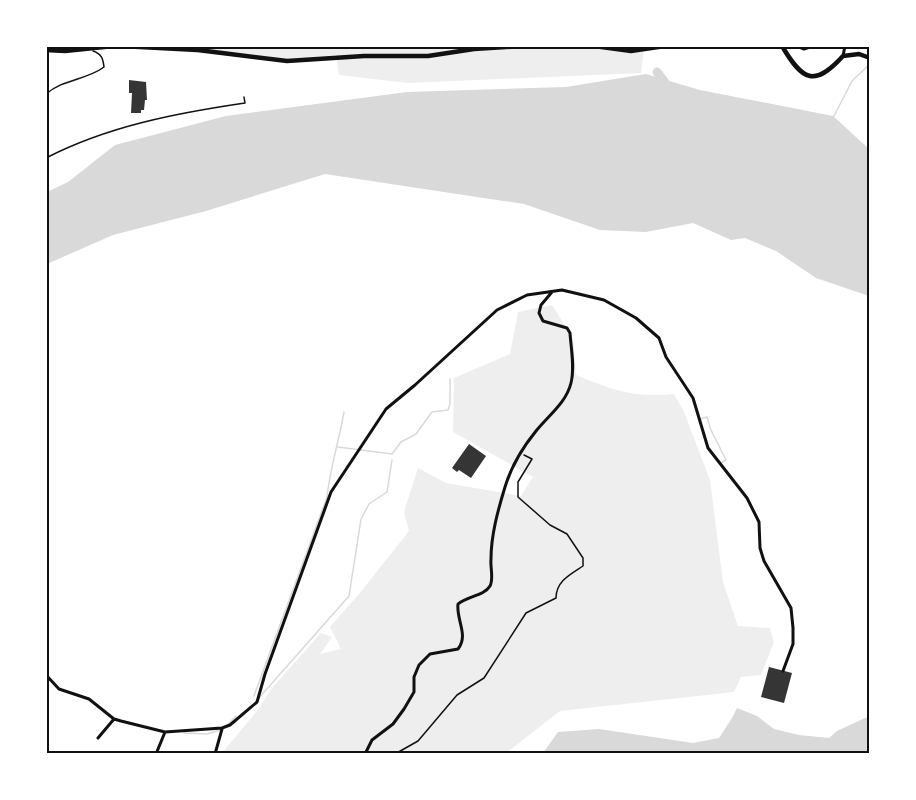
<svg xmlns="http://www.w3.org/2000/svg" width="916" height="800" viewBox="0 0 916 800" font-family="Raleway,sans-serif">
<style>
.green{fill:#eee}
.water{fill:#d9d9d9}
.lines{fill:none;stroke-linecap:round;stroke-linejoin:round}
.stream{stroke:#d9d9d9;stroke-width:1.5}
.river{stroke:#d9d9d9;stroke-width:9}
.building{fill:#353535}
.path{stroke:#111;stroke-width:1.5}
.service{stroke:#111;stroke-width:1.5}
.minor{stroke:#111;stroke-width:3}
.primary{stroke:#111;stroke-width:4.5}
.neatline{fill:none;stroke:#111;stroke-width:2}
</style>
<rect width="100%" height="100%" fill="#fff"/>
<path class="green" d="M 123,47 L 644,47 L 641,73 L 408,83 L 339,75 L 336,55 L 281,60 Z
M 552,305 L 573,338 L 576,375 C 612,390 634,398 674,394 L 684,412 L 710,480 L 723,582 L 738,626 L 770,628 L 774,642 L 761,675 L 741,677 L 734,692 L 560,711 L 506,753 L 221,754 L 257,711 L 272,688 L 321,633 L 332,637 L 320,654 L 341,649 L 330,627 L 359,594 L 409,531 L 404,512 L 418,468 L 446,483 L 521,496 L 533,477 L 453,432 L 454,378 L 510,354 L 518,312 Z"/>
<path class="water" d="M 646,74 L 700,90 L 833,116 L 869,149 L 869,296 L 816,278 L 776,251 L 745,238 L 731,240 L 693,223 L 646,232 L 600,230 L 524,204 L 325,174 L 206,211 L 113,235 L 47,264 L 47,192 L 68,182 L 115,145 L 226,116 L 407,92 L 566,87 Z
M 737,708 L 757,716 L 774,729 L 799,735 L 829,738 L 837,731 L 865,718 L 869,718 L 869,753 L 543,753 L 558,732 L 599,729 L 693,743 L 719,738 L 732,718 Z"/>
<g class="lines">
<path class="stream" d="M 833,118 L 852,81 L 870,64
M 700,419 L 707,417 L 711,430 L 726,460 L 722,462
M 338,447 L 392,454 L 401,442 L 416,434 L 432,412 L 448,410 L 450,404 L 450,379
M 254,696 L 327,497 C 330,468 339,441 344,412
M 258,699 L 349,596 L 361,519 L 369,504 L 387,492 L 392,460
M 226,726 L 236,716
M 184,733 L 207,734 L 220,730"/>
<path class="river" d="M 657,72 L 669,88"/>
</g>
<path class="building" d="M 129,80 L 146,82 L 147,100 L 145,100 L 144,110 L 141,110 L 141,113 L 131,113 L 132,93 L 129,93 Z
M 469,444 L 486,456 L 471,478 L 459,470 L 457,472 L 452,468 Z
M 769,667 L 792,673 L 784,703 L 761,697 Z"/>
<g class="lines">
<path class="path" d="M 46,158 C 108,126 177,113 245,103 L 244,97
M 395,754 L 418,741 L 457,695 L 484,678 L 526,613 L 556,598 C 556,581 571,574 583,566 L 583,558 L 567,534 L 550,525 L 518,497 L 518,482 L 532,459 L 524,455"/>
<path class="service" d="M 46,94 C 63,79 87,80 104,67 C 103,59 102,54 93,51"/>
<path class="minor" d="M 797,46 L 804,49 L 813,46
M 843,56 L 845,46
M 46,675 L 59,689 L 89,699 L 114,719 L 121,721 L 165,732 L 222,728 L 230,725 L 257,702 L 265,674 L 331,492 L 386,409 L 415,385 L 497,310 L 527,295 L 562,290 L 604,300 L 636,318 L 659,338 L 666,357 L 693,398 L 708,448 L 747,498 L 759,522 L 760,548 L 764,561 L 791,608 L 793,628 L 793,644 L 783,671
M 98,738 L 114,719
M 156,754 L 165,732
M 215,754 L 222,729
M 365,754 L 372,740 L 393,724 L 404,709 L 414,692 L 414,677 L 419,665 L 430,654 L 458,649 C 469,635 456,620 458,604 C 467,596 484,596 490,586 C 494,579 490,567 491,559 C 491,535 498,510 505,487 C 511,467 523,447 536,431 C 549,415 566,403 571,383 C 575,367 571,349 570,333 L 567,328 L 543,321 L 539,313 L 541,305 L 552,292"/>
<path class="primary" d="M 120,46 L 198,50 L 287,61 L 364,56 L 428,56 L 474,49 L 522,46
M 594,46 L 631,51 L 665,46
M 782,46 C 802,80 814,88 843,56 L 859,54 L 870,58
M 46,50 L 65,51 L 114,46"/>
</g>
<rect width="916" height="800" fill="none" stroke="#ffffff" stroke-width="96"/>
<rect x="48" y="48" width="820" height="704" class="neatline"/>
</svg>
